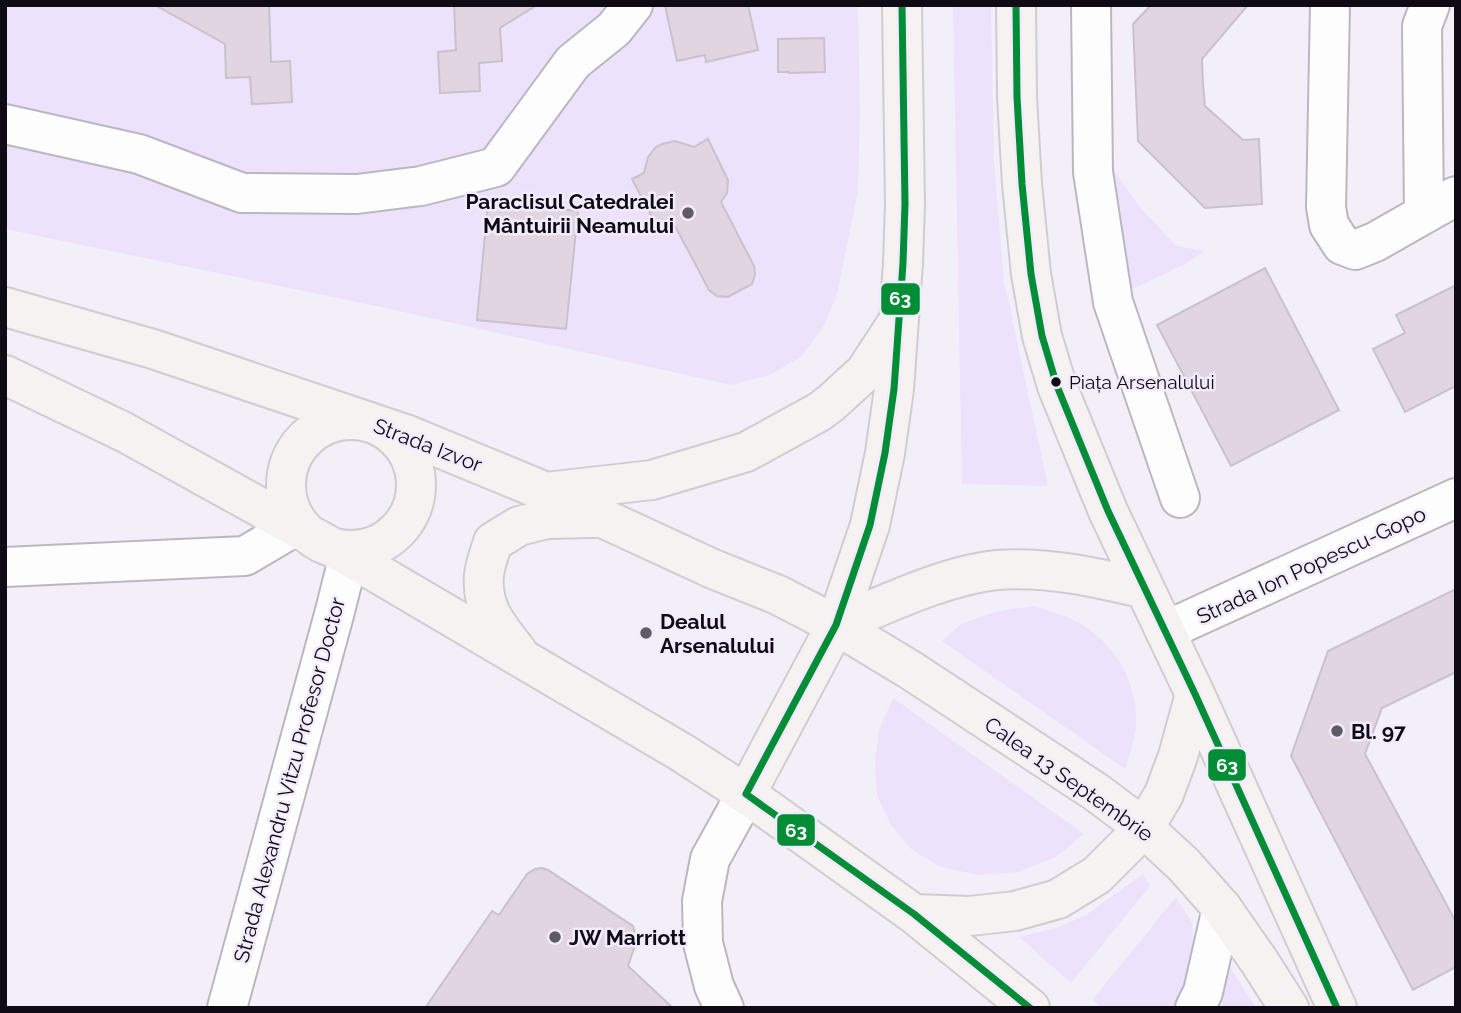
<svg xmlns="http://www.w3.org/2000/svg" width="1461" height="1013" viewBox="0 0 1461 1013" font-family="Raleway,sans-serif">
<style>
.green{fill:#ece2fb}
.building{fill:#e1d5e1;stroke:#c9c2cb;stroke-width:2}
.lines{fill:none;stroke-linecap:round;stroke-linejoin:round}
.minor-casing{stroke:#bbb7c1;stroke-width:42}
.major-casing{stroke:#d0cdd2;stroke-width:42}
.minor{stroke:#fdfdfe;stroke-width:38}
.major{stroke:#f6f2f2;stroke-width:38}
.bus-1-casing{stroke:#f2ebfd;stroke-width:12}
.bus-1{stroke:#008d36;stroke-width:7}
.poi-dot{fill:#5f5b65;stroke:#f2ebfd;stroke-width:2.5}
.bus-dot{fill:#0f0b15;stroke:#f2ebfd;stroke-width:2.5}
.labels{text-anchor:middle;dominant-baseline:central;stroke-width:5;stroke-linejoin:round;paint-order:stroke}
.bus-label{font-size:19px;fill:#0f0b15;stroke:#f2ebfd;text-anchor:start}
.poi-label{font-size:21px;font-weight:bold;fill:#0f0b15;stroke:#f2ebfd;text-anchor:start}
.street-label{font-size:21px;fill:#0f0b15;stroke:#f2ebfd}
.line-badge{stroke:#f2ebfd;stroke-width:2.5}
.badge-label{font-size:19px;text-anchor:middle;font-weight:bold;fill:#fff}
</style>
<rect width="100%" height="100%" fill="#f3eff9"/>
<path class="green" d="M 5,5 L 858,5 L 860,114 L 858,191 L 837,294 L 822,329 L 801,357 L 769,375 L 731,385 L 381,307 L 5,229 Z
M 953,5 L 991,5 L 994,162 L 1004,281 L 1048,486 L 962,484 Z
M 1106,159 L 1139,206 L 1176,246 L 1204,251 L 1189,262 L 1131,290 Z
M 1033,606 C 1051,611 1068,616 1084,626 C 1118,647 1139,687 1136,727 C 1134,741 1129,756 1125,769 L 942,641 L 961,624 L 995,612 Z
M 893,698 L 1084,834 L 1056,857 L 1017,872 L 978,875 L 941,867 L 912,850 L 891,825 L 877,795 L 875,762 L 879,730 Z
M 1143,874 L 1150,886 L 1071,983 L 1019,937 L 1059,927 L 1086,915 Z
M 1176,897 L 1192,923 L 1195,964 L 1180,1008 L 1102,1008 L 1093,999 Z
M 1228,964 L 1256,1008 L 1211,1008 Z"/>
<path class="building" d="M 155,5 L 269,5 L 271,62 L 290,61 L 292,102 L 252,104 L 250,77 L 226,78 L 225,44 Z
M 454,5 L 537,5 L 500,28 L 502,61 L 479,63 L 480,91 L 440,93 L 438,52 L 456,50 Z
M 665,5 L 748,5 L 758,50 L 706,62 L 705,55 L 677,61 Z
M 1151,5 L 1248,5 L 1202,59 L 1203,84 L 1205,106 L 1243,140 L 1259,139 L 1262,204 L 1205,208 L 1138,141 L 1133,24 Z
M 824,38 L 825,72 L 789,73 L 789,72 L 778,72 L 778,39 Z
M 708,139 L 728,180 L 727,193 L 721,202 L 754,266 L 755,275 L 752,284 L 728,297 L 717,296 L 709,290 L 675,226 L 664,226 L 653,219 L 632,179 L 644,173 L 648,157 L 656,147 L 662,144 L 675,141 L 694,147 Z
M 488,203 L 578,211 L 566,329 L 477,320 Z
M 1265,268 L 1339,410 L 1231,466 L 1157,325 Z
M 1456,285 L 1456,386 L 1405,412 L 1373,349 L 1405,333 L 1396,315 Z
M 1456,589 L 1456,672 L 1382,708 L 1365,754 L 1456,922 L 1456,967 L 1413,990 L 1291,756 L 1328,651 Z
M 542,868 L 548,870 L 633,926 L 637,940 L 628,966 L 673,1008 L 425,1008 L 492,911 L 499,915 L 527,874 L 535,869 Z"/>
<g class="lines">
<g class="minor-casing">
<path id="minor" d="M 1091,5 L 1093,172 L 1113,302 L 1180,498
M 1330,5 L 1326,207 L 1329,225 L 1342,245 L 1355,250 L 1375,242 L 1456,196
M 5,124 L 139,154 L 242,193 L 357,194 L 421,186 L 496,167 L 573,62 L 614,29 L 633,5
M 1424,214 L 1422,26 L 1430,5
M 5,567 L 245,556 L 294,527
M 1165,631 L 1456,498
M 227,1008 L 335,611 L 350,551
M 724,1008 L 714,986 L 703,943 L 702,901 L 710,859 L 746,794
M 1195,1008 L 1203,992 L 1222,908"/>
</g>
<g class="major-casing">
<path id="major" d="M 1016,5 L 1017,97 L 1022,184 L 1031,274 L 1042,336 L 1057,386 L 1108,511 L 1195,694 L 1337,1008
M 5,307 L 153,349 L 408,435 L 546,492 L 713,569 L 778,595 L 836,625 L 912,671 L 1096,792 L 1144,828 L 1184,865 L 1222,908 L 1259,961 L 1289,1008
M 5,375 L 124,432 L 348,556 L 681,752 L 746,794 L 914,914 L 1030,1008
M286 485a65 65 0 1 1 130 0a65 65 0 1 1-130 0Z
M 546,492 L 652,480 L 746,452 L 819,412 L 831,403 L 865,372 L 897,323
M 836,625 C 884,605 946,575 997,570 C 1047,566 1098,578 1145,589
M 517,651 C 498,627 481,608 484,575 C 485,564 490,552 493,542 L 519,526 L 547,519 L 594,518
M 746,794 L 836,625 L 870,525 L 885,453 L 894,389 L 903,263 L 905,204 L 902,5
M 914,914 L 970,916 L 1015,911 L 1058,899 L 1097,875 L 1144,828 L 1164,794 L 1178,756 L 1195,694"/>
</g>
<use href="#minor" class="minor"/>
<use href="#major" class="major"/>
<g class="bus-1-casing">
<path id="bus-1" d="M 902,5 L 905,204 L 903,263 L 894,389 L 885,453 L 870,525 L 836,625 L 746,794 L 914,914 L 1030,1008
M 1016,5 L 1017,97 L 1022,184 L 1031,274 L 1042,336 L 1057,386 L 1108,511 L 1195,694 L 1337,1008"/>
</g>
<use href="#bus-1" class="bus-1"/>
</g>
<g class="poi-dot">
<circle cx="688" cy="213" r="7"/>
<circle cx="646" cy="633" r="7"/>
<circle cx="1337" cy="731" r="7"/>
<circle cx="555" cy="937" r="7"/>
</g>
<circle class="bus-dot" cx="1056" cy="382" r="6"/>
<g class="labels">
<g class="bus-label">
<text x="1069" y="382">Piața Arsenalului</text>
</g>
<g class="poi-label">
<text x="674" y="201" text-anchor="end">Paraclisul Catedralei<tspan x="674" dy="24">Mântuirii Neamului</tspan></text>
<text x="660" y="621">Dealul<tspan x="660" dy="24">Arsenalului</tspan></text>
<text x="1351" y="731">Bl. 97</text>
<text x="569" y="937">JW Marriott</text>
</g>
<g class="street-label">
<text transform="translate(428 445) rotate(21)">Strada Izvor</text>
<text transform="translate(1311 565) rotate(-25)">Strada Ion Popescu-Gopo</text>
<text transform="translate(1069 779) rotate(35)">Calea 13 Septembrie</text>
<text transform="translate(289 780) rotate(-75)">Strada Alexandru Vitzu Profesor Doctor</text>
</g>
</g>
<g class="line-badge">
<rect x="880" y="282" width="41" height="34" rx="7" fill="#008d36"/>
<rect x="1207" y="748" width="40" height="34" rx="7" fill="#008d36"/>
<rect x="776" y="813" width="40" height="34" rx="7" fill="#008d36"/>
</g>
<g class="badge-label">
<text x="900" y="305">63</text>
<text x="1227" y="772">63</text>
<text x="796" y="837">63</text>
</g>
<rect width="1461" height="1013" fill="none" stroke="#0f0b15" stroke-width="14"/>
</svg>
